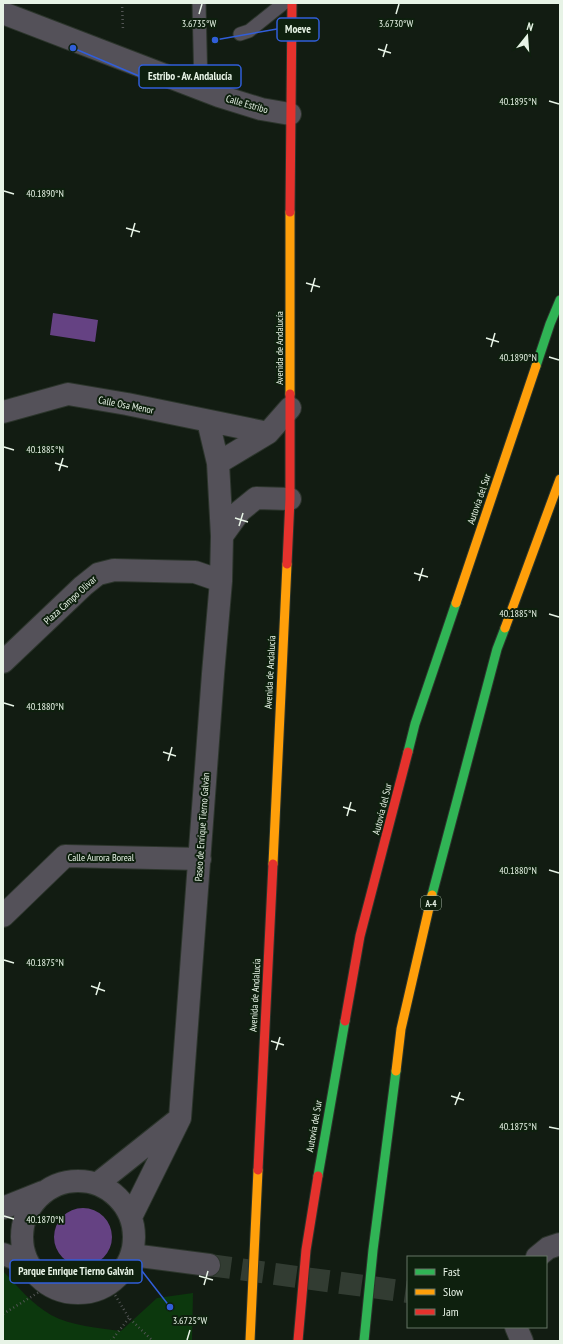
<svg xmlns="http://www.w3.org/2000/svg" width="563" height="1344" viewBox="0 0 563 1344" font-family="'PT Sans Narrow',sans-serif">
<style>
.green{fill:#0c380d}
.water{fill:#654283}
.lines{fill:none;stroke-linecap:round;stroke-linejoin:round}
.street-tunnel{stroke:#323c32;stroke-width:22;stroke-dasharray:22 11;stroke-linecap:butt}
.lane-casing{stroke:#2c352c;stroke-width:15}
.street-casing{stroke:#2c352c;stroke-width:24}
.fast-casing{stroke:#2c352c;stroke-width:11}
.slow-casing{stroke:#2c352c;stroke-width:11}
.jam-casing{stroke:#2c352c;stroke-width:11}
.path{stroke:#535555;stroke-width:2.5;stroke-dasharray:1 3;stroke-linecap:butt}
.lane{stroke:#545159;stroke-width:13}
.street{stroke:#545159;stroke-width:22}
.fast{stroke:#30b455;stroke-width:9}
.slow{stroke:#ff9f0a;stroke-width:9}
.jam{stroke:#e5322d;stroke-width:9}
.ticks{fill:none;stroke:#e7f3e6;stroke-width:1.5}
.labels{text-anchor:middle;dominant-baseline:central;stroke-width:4;stroke-linejoin:round;paint-order:stroke}
.shield{fill:#0e200e;stroke:#a6b4a5;stroke-width:1}
.shield-label{font-size:9px;font-weight:bold;fill:#e7f3e6}
.street-label{font-size:10px;fill:#e7f3e6;stroke:#0e200e}
.ticks-label{font-size:10px;text-anchor:middle;fill:#e7f3e6;stroke:#0e200e;stroke-width:4;stroke-linejoin:round;paint-order:stroke}
.leader{fill:none;stroke:#315ed9;stroke-width:1.5}
.callout-dot{fill:#315ed9;stroke:#0e200e;stroke-width:1.5}
.callout{fill:#0e200e;stroke:#315ed9;stroke-width:1.5}
.callout-label{font-size:11px;text-anchor:middle;font-weight:bold;fill:#e7f3e6}
</style>
<rect width="100%" height="100%" fill="#121c12"/>
<path class="green" d="M 3,1271 C 18,1287 32,1304 51,1315 C 71,1326 99,1328 121,1331 L 157,1298 L 193,1293 L 192,1341 L 3,1341 Z"/>
<path class="water" d="M 53,313 L 98,320 L 95,342 L 50,335 Z
M54 1237a29 29 0 1 1 58 0a29 29 0 1 1-58 0Z"/>
<g class="lines">
<path class="street-tunnel" d="M 209,1265 L 408,1292"/>
<g class="lane-casing">
<path id="lane" d="M 199,3 L 201,89
M 240,34 L 249,31 L 284,3"/>
</g>
<g class="street-casing">
<path id="street" d="M 3,13 L 219,96 L 261,109 L 290,114
M 3,412 L 68,394 L 127,404 L 268,433
M 208,421 L 218,463
M 222,536 L 240,511 L 256,498 L 290,499
M 3,662 L 83,586 L 98,574 L 114,570 L 195,572 L 221,581
M 3,916 L 65,856 L 200,859
M22 1237a56 56 0 1 1 112 0a56 56 0 1 1-112 0Z
M 97,1184 L 175,1122
M 3,1208 L 43,1192
M 131,1217 L 180,1118 L 213,674 L 221,581 L 222,536 L 218,463 L 268,433 L 290,408
M 3,1254 L 27,1263
M 132,1255 L 209,1265
M 537,1257 L 548,1248 L 560,1244
M 516,1327 L 522,1341"/>
</g>
<g class="fast-casing">
<path id="fast" d="M 536,366 L 550,324 L 560,300
M 408,752 L 415,724 L 456,603
M 432,895 L 497,649 L 505,628
M 318,1176 L 345,1021
M 364,1341 L 373,1250 L 396,1071"/>
</g>
<g class="slow-casing">
<path id="slow" d="M 290,212 L 290,394
M 456,603 L 536,366
M 505,628 L 560,479
M 273,864 L 287,564
M 396,1071 L 401,1029 L 432,895
M 250,1341 L 258,1170"/>
</g>
<g class="jam-casing">
<path id="jam" d="M 290,212 L 292,3
M 287,564 L 290,499 L 290,394
M 345,1021 L 360,936 L 408,752
M 258,1170 L 273,864
M 298,1341 L 306,1250 L 318,1176"/>
</g>
<path class="path" d="M 122,3 L 123,30
M 109,1285 L 129,1318 L 153,1341
M 3,1314 L 49,1286
M 111,1341 L 129,1318"/>
<use href="#lane" class="lane"/>
<use href="#street" class="street"/>
<use href="#fast" class="fast"/>
<use href="#slow" class="slow"/>
<use href="#jam" class="jam"/>
</g>
<path class="ticks" d="M 199,14 L 202,4M 396,14 L 399,4M 378,49 L 391,53M 383,57 L 387,44M 549,101 L 559,104M 4,191 L 14,194M 126,228 L 140,232M 131,237 L 135,223M 306,283 L 320,287M 311,292 L 315,278M 486,338 L 499,342M 491,347 L 495,333M 549,357 L 559,360M 4,447 L 14,450M 55,463 L 68,467M 59,471 L 63,458M 235,518 L 248,522M 239,526 L 243,513M 414,573 L 428,577M 419,581 L 423,568M 549,614 L 559,617M 4,703 L 14,706M 163,752 L 176,756M 168,761 L 172,747M 343,807 L 356,811M 347,816 L 351,802M 549,870 L 559,873M 4,960 L 14,963M 91,986 L 105,991M 96,995 L 100,982M 271,1041 L 284,1045M 276,1050 L 280,1037M 451,1096 L 464,1100M 455,1105 L 460,1092M 549,1127 L 559,1129M 4,1216 L 14,1219M 199,1276 L 213,1280M 204,1285 L 208,1271M 187,1340 L 190,1330"/>
<g class="labels">
<rect class="shield" x="421" y="896" width="20" height="14" rx="3"/>
<g class="shield-label">
<text x="431" y="903">A-4</text>
</g>
<g class="street-label">
<text transform="translate(247 104) rotate(16)">Calle Estribo</text>
<text transform="translate(279 348) rotate(-90)">Avenida de Andalucía</text>
<text transform="translate(126 405) rotate(11)">Calle Osa Menor</text>
<text transform="translate(479 499) rotate(-71)">Autovía del Sur</text>
<text transform="translate(70 600) rotate(-42)">Plaza Campo Olivar</text>
<text transform="translate(270 672) rotate(-87)">Avenida de Andalucía</text>
<text transform="translate(382 809) rotate(-76)">Autovía del Sur</text>
<text transform="translate(202 827) rotate(-86)">Paseo de Enrique Tierno Galván</text>
<text x="101" y="857">Calle Aurora Boreal</text>
<text transform="translate(255 995) rotate(-87)">Avenida de Andalucía</text>
<text transform="translate(314 1126) rotate(-80)">Autovía del Sur</text>
</g>
</g>
<g class="ticks-label">
<text x="199" y="27">3.6735°W</text>
<text x="396" y="27">3.6730°W</text>
<text x="518" y="105">40.1895°N</text>
<text x="45" y="197">40.1890°N</text>
<text x="518" y="361">40.1890°N</text>
<text x="45" y="453">40.1885°N</text>
<text x="518" y="617">40.1885°N</text>
<text x="45" y="710">40.1880°N</text>
<text x="518" y="874">40.1880°N</text>
<text x="45" y="966">40.1875°N</text>
<text x="518" y="1130">40.1875°N</text>
<text x="45" y="1223">40.1870°N</text>
<text x="190" y="1324">3.6725°W</text>
</g>
<path class="leader" d="M215 40L277 29M73 48L139 76M170 1307L142 1271"/>
<g class="callout-dot">
<circle cx="215" cy="40" r="4"/>
<circle cx="73" cy="48" r="4"/>
<circle cx="170" cy="1307" r="4"/>
</g>
<g class="callout">
<rect x="277" y="18" width="42" height="23" rx="4"/>
<rect x="139" y="65" width="102" height="23" rx="4"/>
<rect x="10" y="1260" width="132" height="23" rx="4"/>
</g>
<g class="callout-label">
<text x="298" y="33">Moeve</text>
<text x="190" y="80">Estribo - Av. Andalucía</text>
<text x="76" y="1275">Parque Enrique Tierno Galván</text>
</g>
<rect width="563" height="1344" fill="none" stroke="#e7f3e6" stroke-width="8"/>
<rect x="407" y="1256" width="140" height="72" fill="#0e200e" stroke="#657464"/>
<rect x="415" y="1269" width="20" height="6" fill="#30b455" stroke="#657464"/>
<text x="443" y="1276" font-size="12" fill="#e7f3e6">Fast</text>
<rect x="415" y="1289" width="20" height="6" fill="#ff9f0a" stroke="#657464"/>
<text x="443" y="1296" font-size="12" fill="#e7f3e6">Slow</text>
<rect x="415" y="1309" width="20" height="6" fill="#e5322d" stroke="#657464"/>
<text x="443" y="1316" font-size="12" fill="#e7f3e6">Jam</text>
<g transform="translate(527 36) rotate(17)" stroke="#0e200e" stroke-width="3" paint-order="stroke">
<path d="M0-3L7 15L0 10L-7 15Z" fill="#e7f3e6"/>
<text y="-6" font-size="11" font-weight="bold" text-anchor="middle" fill="#e7f3e6">N</text>
</g>
</svg>
